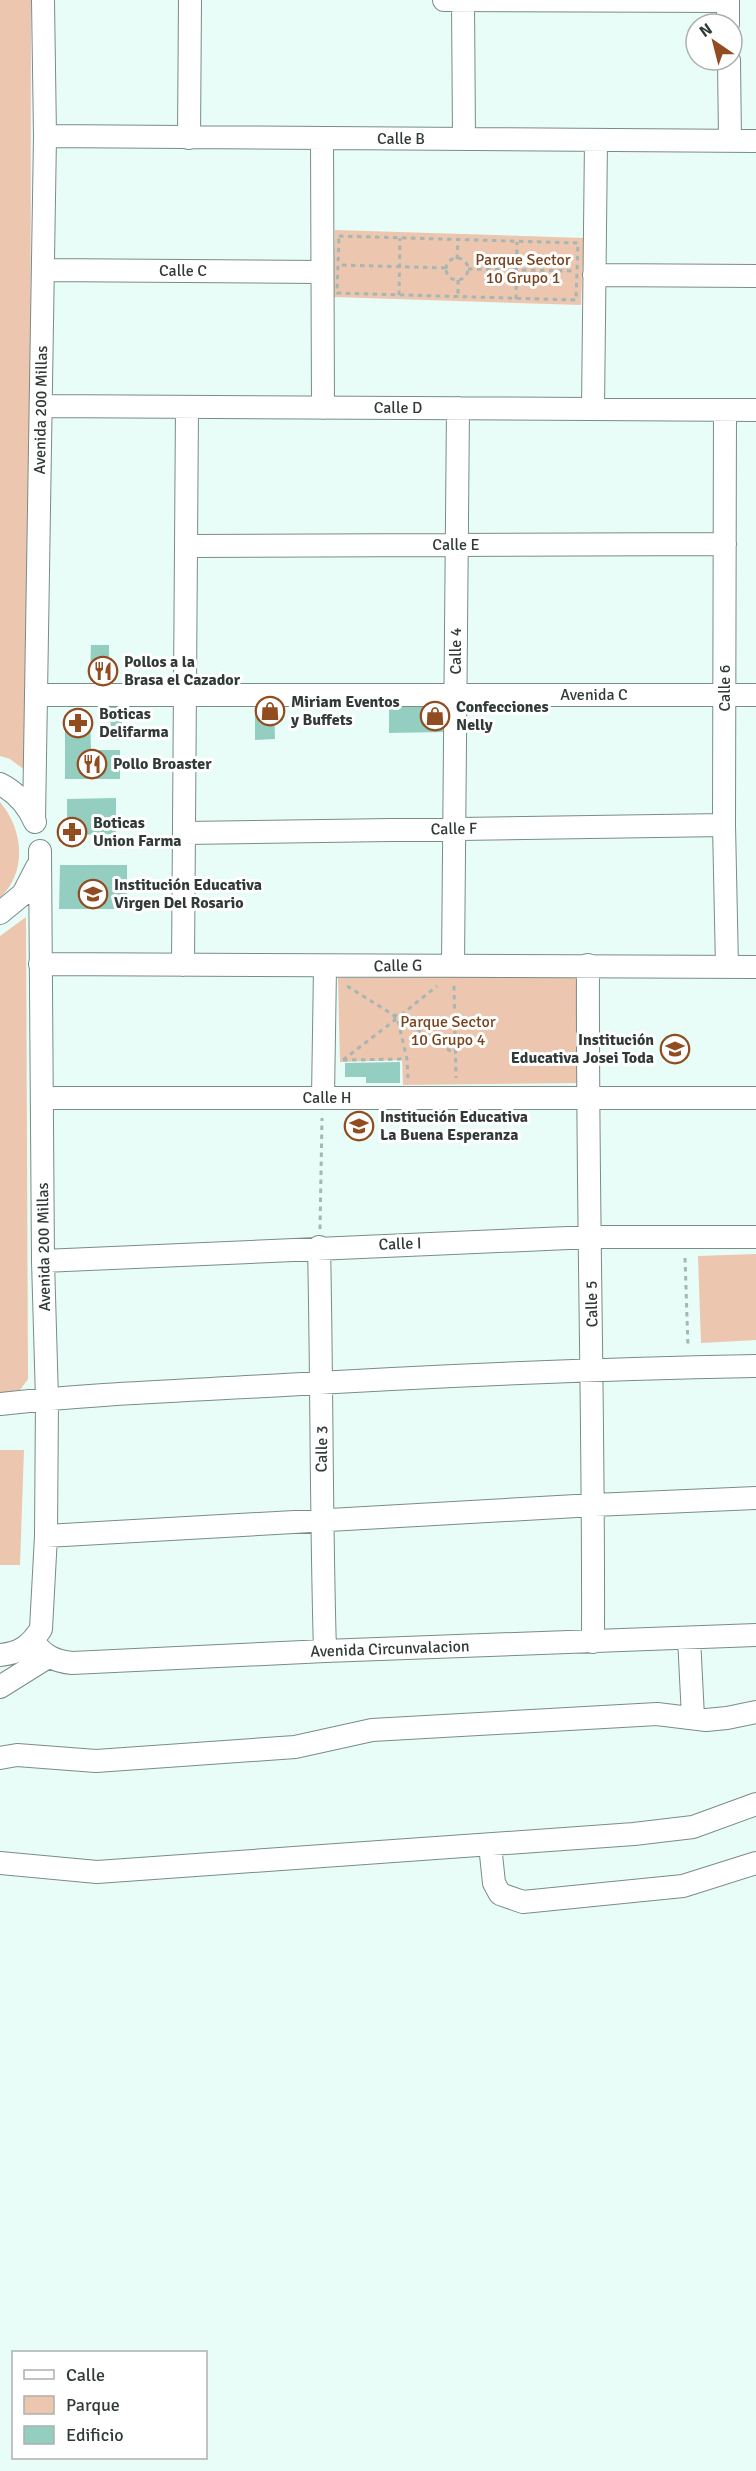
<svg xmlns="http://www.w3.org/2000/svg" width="756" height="2471" viewBox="0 0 756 2471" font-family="Signika,sans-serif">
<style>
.green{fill:#edc6af}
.building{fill:#94cec1}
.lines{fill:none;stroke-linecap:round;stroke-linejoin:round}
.minor-casing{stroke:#798c88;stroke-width:24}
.path{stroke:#a6b6b2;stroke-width:3;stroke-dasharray:4.5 4.5;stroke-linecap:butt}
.minor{stroke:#fff;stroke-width:22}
.labels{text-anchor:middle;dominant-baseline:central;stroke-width:6;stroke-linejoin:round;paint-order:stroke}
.street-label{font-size:16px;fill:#323a38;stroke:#fff}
.park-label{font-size:16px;fill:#7b431d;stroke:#fff}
.poi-label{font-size:16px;font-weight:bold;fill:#323a38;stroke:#fff;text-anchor:start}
</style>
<rect width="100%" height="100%" fill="#e8fdf8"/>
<path class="green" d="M 0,0 L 31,0 L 30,774 L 10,759 L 0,756 Z
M 335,230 L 584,238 L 581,305 L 333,297 Z
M 0,802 C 23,829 28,871 0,898 Z
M 26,917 L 28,1379 L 20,1390 L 0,1394 L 0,936 Z
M 582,975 L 582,1083 L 403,1085 L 402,1060 L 340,1062 L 338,978 Z
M 756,1254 L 756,1340 L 701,1343 L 698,1256 Z
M 0,1450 L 24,1450 L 20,1565 L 0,1565 Z"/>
<path class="building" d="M 91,645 L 109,645 L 109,676 L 90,675 Z
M 110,704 L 122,704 L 122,740 L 111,740 Z
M 274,704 L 275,739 L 255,740 L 255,705 Z
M 389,706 L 437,706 L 445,713 L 445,732 L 389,733 Z
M 65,716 L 90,716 L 91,750 L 120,750 L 120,779 L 65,779 Z
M 116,798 L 116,834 L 67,835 L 67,799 Z
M 60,865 L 127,865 L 127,909 L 59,909 Z
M 400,1062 L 400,1083 L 366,1083 L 366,1077 L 345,1077 L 345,1063 Z"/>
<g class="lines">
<g class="minor-casing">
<path id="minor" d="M 444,0 L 728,1
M 463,0 L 464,139
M 728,0 L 728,24
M 729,60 L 730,141
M 45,136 L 756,141
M 189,138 L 190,0
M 322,138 L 323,408
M 43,270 L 322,272
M 594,275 L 756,276
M 41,406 L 756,410
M 593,409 L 596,140
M 725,410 L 724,825 L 727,967
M 186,546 L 725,544
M 36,695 L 756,695
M 0,784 C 16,792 28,806 35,822
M 34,820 L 45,136 L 43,0
M 184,833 L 724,825
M 0,913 L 23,894 L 37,867
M 40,964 L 756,967
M 183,965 L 187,407
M 588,965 C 587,1191 594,1416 593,1642
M 453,966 L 458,408
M 42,1098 L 756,1098
M 323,1098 L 325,967
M 319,1247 C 322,1382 321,1516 325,1651
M 43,1261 L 591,1237 L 756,1237
M 0,1404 C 89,1394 178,1391 267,1386 C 430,1376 593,1369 756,1366
M 46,1536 L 594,1505 L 756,1498
M 689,1638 L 693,1717
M 33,1641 C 44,1656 54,1661 72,1663 L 325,1651 L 756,1635
M 0,1655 C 20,1653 30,1646 41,1629 L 46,1536 L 47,1399 L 43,1261 L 40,851
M 0,1687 L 48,1657
M 0,1758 L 17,1755 L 96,1761 L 295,1747 L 372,1730 L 657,1714 L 706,1720 L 727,1718 L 756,1712
M 490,1845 L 494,1883 L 500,1894 L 523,1902 L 683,1886 L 756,1863
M 0,1863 L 97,1872 L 634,1834 L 693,1827 L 756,1804"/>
</g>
<path class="path" d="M 339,236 L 578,243 L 576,300 L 337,293 Z
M446 269a11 11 0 1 1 22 0a11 11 0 1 1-22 0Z
M 457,259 L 458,240
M 342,265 L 446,268
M 468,269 L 574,271
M 458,280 L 458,297
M 399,295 L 400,238
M 516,299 L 517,242
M 347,986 L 395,1016
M 454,986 L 456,1078
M394.5 1018a3.5 3.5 0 1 1 7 0a3.5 3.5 0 1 1-7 0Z
M 401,1015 L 437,986
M 402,1019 L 455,1054
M 398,1021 L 407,1059 L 408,1078
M 343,1060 L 407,1059
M 343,1060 L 395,1020
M 320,1229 L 322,1118
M 685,1258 L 688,1347"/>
<use href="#minor" class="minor"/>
</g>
<defs>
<g id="restaurant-ring" transform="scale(1.5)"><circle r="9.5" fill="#fff" stroke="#914d1f" stroke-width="1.5"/><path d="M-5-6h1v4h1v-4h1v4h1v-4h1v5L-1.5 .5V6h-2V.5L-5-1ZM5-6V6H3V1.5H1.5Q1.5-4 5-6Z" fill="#914d1f"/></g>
<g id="shop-ring" transform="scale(1.5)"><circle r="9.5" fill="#fff" stroke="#914d1f" stroke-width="1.5"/><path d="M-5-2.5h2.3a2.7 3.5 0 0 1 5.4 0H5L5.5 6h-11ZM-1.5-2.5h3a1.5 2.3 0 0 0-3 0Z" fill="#914d1f"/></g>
<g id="pharmacy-ring" transform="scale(1.5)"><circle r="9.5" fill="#fff" stroke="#914d1f" stroke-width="1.5"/><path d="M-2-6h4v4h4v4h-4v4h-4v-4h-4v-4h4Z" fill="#914d1f"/></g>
<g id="school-ring" transform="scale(1.5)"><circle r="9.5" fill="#fff" stroke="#914d1f" stroke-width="1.5"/><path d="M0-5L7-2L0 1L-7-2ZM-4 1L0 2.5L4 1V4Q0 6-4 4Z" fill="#914d1f"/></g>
</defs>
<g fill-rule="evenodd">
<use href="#restaurant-ring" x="103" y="671"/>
<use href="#shop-ring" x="270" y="711"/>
<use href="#shop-ring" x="435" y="716"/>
<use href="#pharmacy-ring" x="78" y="723"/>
<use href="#restaurant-ring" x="92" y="764"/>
<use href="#pharmacy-ring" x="72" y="832"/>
<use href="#school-ring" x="93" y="894"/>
<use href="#school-ring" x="675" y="1049"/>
<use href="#school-ring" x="359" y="1126"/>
</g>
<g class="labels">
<g class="street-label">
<text x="401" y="139">Calle B</text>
<text x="183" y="271">Calle C</text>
<text x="398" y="408">Calle D</text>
<text transform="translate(41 410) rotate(-89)">Avenida 200 Millas</text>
<text x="456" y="545">Calle E</text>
<text transform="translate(456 651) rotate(-90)">Calle 4</text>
<text transform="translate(725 688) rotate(-90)">Calle 6</text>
<text x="594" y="695">Avenida C</text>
<text transform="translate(454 829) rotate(-1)">Calle F</text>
<text transform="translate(398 966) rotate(-1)">Calle G</text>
<text x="327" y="1098">Calle H</text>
<text transform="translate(400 1244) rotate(-2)">Calle I</text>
<text transform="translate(44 1247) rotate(-91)">Avenida 200 Millas</text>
<text transform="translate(592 1304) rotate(-91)">Calle 5</text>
<text transform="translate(322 1449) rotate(-89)">Calle 3</text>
<text transform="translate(390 1649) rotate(-2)">Avenida Circunvalacion</text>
</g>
<g class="park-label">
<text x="523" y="260">Parque Sector<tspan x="523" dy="18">10 Grupo 1</tspan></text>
<text x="448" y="1022">Parque Sector<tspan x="448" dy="18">10 Grupo 4</tspan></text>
</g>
<g class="poi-label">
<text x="124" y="662">Pollos a la<tspan x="124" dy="18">Brasa el Cazador</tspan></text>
<text x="291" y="702">Miriam Eventos<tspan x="291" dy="18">y Buffets</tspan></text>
<text x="456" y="707">Confecciones<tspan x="456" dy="18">Nelly</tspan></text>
<text x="99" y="714">Boticas<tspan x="99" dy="18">Delifarma</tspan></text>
<text x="113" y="764">Pollo Broaster</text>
<text x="93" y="823">Boticas<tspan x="93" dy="18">Union Farma</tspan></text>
<text x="114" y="885">Institución Educativa<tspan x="114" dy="18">Virgen Del Rosario</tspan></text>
<text x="654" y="1040" text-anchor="end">Institución<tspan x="654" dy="18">Educativa Josei Toda</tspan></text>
<text x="380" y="1117">Institución Educativa<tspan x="380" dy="18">La Buena Esperanza</tspan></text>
</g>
</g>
<rect x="12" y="2351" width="195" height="108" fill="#ffffff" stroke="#adb0af" stroke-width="1.5"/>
<rect x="24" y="2370" width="30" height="9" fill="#ffffff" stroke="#adb0af" stroke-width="1.5"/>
<text x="66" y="2381" font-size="18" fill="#323a38">Calle</text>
<rect x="24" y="2396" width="30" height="18" fill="#edc6af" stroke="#adb0af" stroke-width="1.5"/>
<text x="66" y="2411" font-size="18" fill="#323a38">Parque</text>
<rect x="24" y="2426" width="30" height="18" fill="#94cec1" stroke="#adb0af" stroke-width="1.5"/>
<text x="66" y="2441" font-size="18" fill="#323a38">Edificio</text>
<g transform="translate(714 42) rotate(325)"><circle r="28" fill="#ffffff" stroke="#adb0af" stroke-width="1.5"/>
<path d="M0-4.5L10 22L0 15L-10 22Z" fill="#914d1f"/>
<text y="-9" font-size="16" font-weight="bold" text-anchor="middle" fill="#323a38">N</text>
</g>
</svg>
